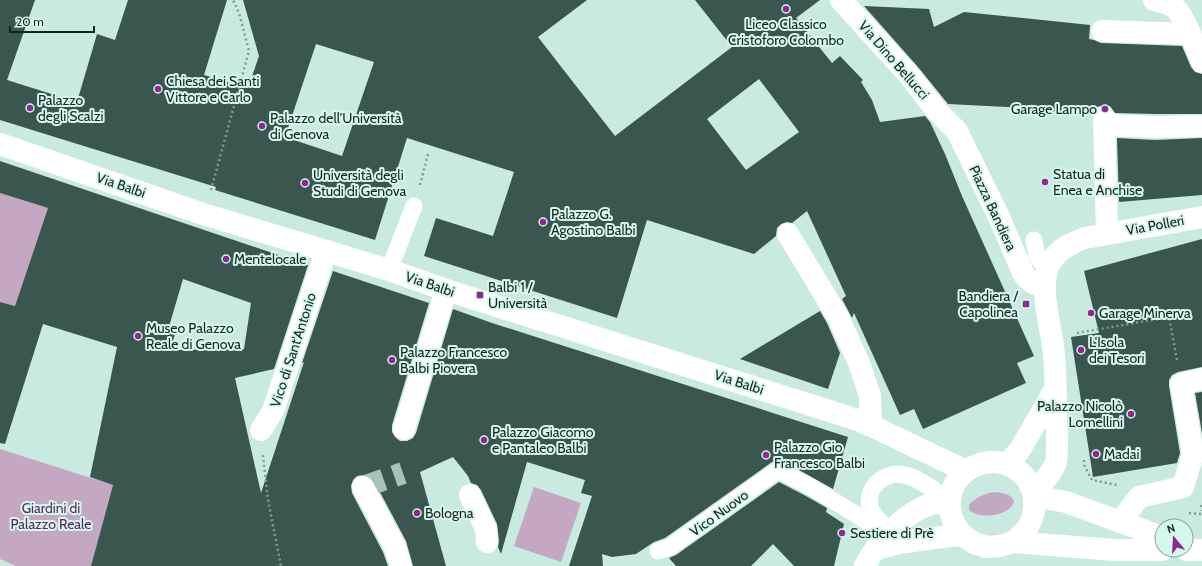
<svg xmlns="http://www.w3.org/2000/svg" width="1202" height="566" viewBox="0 0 1202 566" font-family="Cabin,sans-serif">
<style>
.green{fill:#c4a8c2}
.building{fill:#3a564e;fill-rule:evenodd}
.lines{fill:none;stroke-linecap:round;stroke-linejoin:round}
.pedestrian-tunnel{stroke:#a6c2ba;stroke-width:22;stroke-dasharray:22 11;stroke-linecap:butt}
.path{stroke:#839b94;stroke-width:2.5;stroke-dasharray:2 3;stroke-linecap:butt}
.service{stroke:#fff;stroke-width:17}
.pedestrian{stroke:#fff;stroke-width:22}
.minor{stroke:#fff;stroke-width:22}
.tertiary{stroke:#fff;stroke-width:22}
.secondary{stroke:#fff;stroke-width:22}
.poi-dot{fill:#8e298f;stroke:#d6f7ed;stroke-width:1.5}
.labels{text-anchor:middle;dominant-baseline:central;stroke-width:4;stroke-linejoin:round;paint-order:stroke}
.poi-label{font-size:14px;fill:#182421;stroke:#d6f7ed;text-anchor:start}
.street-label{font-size:14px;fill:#182421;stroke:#d6f7ed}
.park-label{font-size:14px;fill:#5d285c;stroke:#d6f7ed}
</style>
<rect width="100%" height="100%" fill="#c9eae0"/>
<path class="green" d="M 0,193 L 48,208 L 15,306 L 0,302 Z
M 0,449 L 113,485 L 91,566 L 16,566 L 0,559 Z
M 534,487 L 581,503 L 561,562 L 514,546 Z
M 994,492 C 1003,493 1010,493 1014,501 C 1011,516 980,520 969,510 L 969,505 C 976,497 984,494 994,492 Z"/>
<path class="building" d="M 0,0 L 35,0 L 7,80 L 77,102 L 97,34 L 115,40 L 128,0 L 227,0 L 204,75 L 248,88 L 259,56 L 243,0 L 587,0 L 538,37 L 615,136 L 732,47 L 695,0 L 820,0 L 796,18 L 832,63 L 840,56 L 863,80 L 861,82 L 872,100 L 880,122 L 925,116 L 930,122 L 945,154 L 962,196 L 1034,356 L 1017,363 L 1026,383 L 923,429 L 914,409 L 900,415 L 854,313 L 852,318 L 842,299 L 846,296 L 807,211 L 792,223 L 787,222 L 781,224 L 777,228 L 776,236 L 754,254 L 647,220 L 617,318 L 424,256 L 436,218 L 493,236 L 514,172 L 407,138 L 375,240 L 215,190 L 216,187 L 0,120 ZM 316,44 L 374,62 L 342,156 L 285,137 ZM 759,79 L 799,132 L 746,170 L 707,119 Z
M 864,6 L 929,9 L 934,27 L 964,12 L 1090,25 L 1089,39 L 1094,40 L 1101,43 L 1182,46 L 1191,67 L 1195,72 L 1202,74 L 1202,114 L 1155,114 L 1115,113 L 1110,106 L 1104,105 L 1097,107 L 1093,111 L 1092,115 L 1007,107 L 948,104 L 918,67 Z
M 1117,138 L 1155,140 L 1202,138 L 1202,195 L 1119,202 Z
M 0,161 L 308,265 L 274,369 L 235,378 L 261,493 L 304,362 L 302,363 L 333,271 L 429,303 L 392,425 L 392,432 L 395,437 L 400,441 L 407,441 L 413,438 L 416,433 L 453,309 L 492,323 L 848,437 L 833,489 L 783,461 L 777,460 L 772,462 L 665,538 L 654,542 L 636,554 L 612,557 L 602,554 L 603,566 L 569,566 L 592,496 L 581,493 L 585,480 L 527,462 L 501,554 L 498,547 L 499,541 L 497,524 L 481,490 L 477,485 L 471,483 L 468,476 L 453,457 L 420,472 L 446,566 L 413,566 L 406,541 L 374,481 L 369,476 L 363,475 L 357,476 L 353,480 L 351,486 L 352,493 L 383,552 L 388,566 L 91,566 L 113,485 L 90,477 L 117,347 L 43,324 L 5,444 L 0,443 L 0,302 L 15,306 L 48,208 L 0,193 ZM 183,279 L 251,303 L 244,349 L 170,350 L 176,331 L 168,330 Z
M 1202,239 L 1202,367 L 1178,372 L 1172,375 L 1169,380 L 1169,386 L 1180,453 L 1177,463 L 1093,477 L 1071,337 L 1099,333 L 1084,271 Z
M 820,311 L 827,323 L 840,353 L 828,389 L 740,359 Z
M 1202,392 L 1202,433 L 1195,393 Z
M 779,482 L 806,496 L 827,508 L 826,512 L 844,524 L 834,566 L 794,566 L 773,544 L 751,566 L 676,566 L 669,558 L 676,555 Z"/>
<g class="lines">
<path class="pedestrian-tunnel" d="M 363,487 L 403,473"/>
<path class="path" d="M 420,185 L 428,154
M 211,190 L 249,51 L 239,13 L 233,0
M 1077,333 L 1169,317 L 1177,360
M 263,455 L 268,500 L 281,566
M 1084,460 L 1084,465 L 1092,480 L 1117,485
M 1201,505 L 1202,511
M 1189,513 L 1202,514"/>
<path class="service" d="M 1034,240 C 1036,250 1036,264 1049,266
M 389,270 L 414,206
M 887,529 C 881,522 873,516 870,507 C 865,486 886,471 904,475 C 919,477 937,493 950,501
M 658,551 L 670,547 L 778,470 L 811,487 L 873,525 L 890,532"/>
<path class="pedestrian" d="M 404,429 L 446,290
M 261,430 L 273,411 L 326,251
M 363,487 L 395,547 L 401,566
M 470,495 L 486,529 L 487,542"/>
<path class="minor" d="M 841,0 L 909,75 L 936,110 L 957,131 L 999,217 L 1023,273 C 1029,282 1035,285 1045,287
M 1154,0 C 1160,2 1170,3 1175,8 C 1185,17 1196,48 1202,62
M 1102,31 L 1190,34
M 1104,117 L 1107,234
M 1105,125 L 1155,127 L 1202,126
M 0,144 L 203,214 L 389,270 L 446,290 L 861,421 L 966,471
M 788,234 L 838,317 L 859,363 L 870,396 L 871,426
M 1120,522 L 1139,497 L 1183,487 L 1193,454 L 1181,384 L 1202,379"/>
<path class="tertiary" d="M 1008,464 L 1021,448 L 1055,389
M 950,501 C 949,515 954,524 962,535
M 1013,542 C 1024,534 1032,525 1034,510 C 1035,506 1033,500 1035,495 C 1039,485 1053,473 1056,462 C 1058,448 1057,433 1056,419 C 1056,395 1056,370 1053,346 C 1050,323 1039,287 1049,265 C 1056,250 1071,243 1085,238 L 1202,217"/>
<path class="secondary" d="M 876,549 L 899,543 L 941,537 L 962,535 L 974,543 L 986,547 L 1000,546 L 1013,542 L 1115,550 L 1162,550
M 1186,550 L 1202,550
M 865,566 C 876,543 904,514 928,505 C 935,503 943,502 950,501 C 952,467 994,450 1020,472 C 1028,478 1031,487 1034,496 L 1066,502 L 1162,537"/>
</g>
<g class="poi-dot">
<circle cx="786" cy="9" r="4"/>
<circle cx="158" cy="89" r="4"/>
<circle cx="30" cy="108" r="4"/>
<circle cx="1105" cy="109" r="4"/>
<circle cx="262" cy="126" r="4"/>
<circle cx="1045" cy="182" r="4"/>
<circle cx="305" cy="183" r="4"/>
<circle cx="543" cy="222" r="4"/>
<circle cx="226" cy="259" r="4"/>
<rect x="476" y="291" width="8" height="8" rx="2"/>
<rect x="1022" y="300" width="8" height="8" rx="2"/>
<circle cx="1091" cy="313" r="4"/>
<circle cx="138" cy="336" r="4"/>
<circle cx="1081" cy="350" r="4"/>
<circle cx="392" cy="360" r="4"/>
<circle cx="1131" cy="414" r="4"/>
<circle cx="484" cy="440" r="4"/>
<circle cx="1096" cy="454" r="4"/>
<circle cx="766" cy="455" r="4"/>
<circle cx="417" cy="513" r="4"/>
<circle cx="842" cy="533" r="4"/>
</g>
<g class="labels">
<g class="poi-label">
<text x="786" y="24" text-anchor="middle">Liceo Classico<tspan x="786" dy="16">Cristoforo Colombo</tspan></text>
<text x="166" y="81">Chiesa dei Santi<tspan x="166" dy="16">Vittore e Carlo</tspan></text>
<text x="38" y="100">Palazzo<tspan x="38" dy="16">degli Scalzi</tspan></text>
<text x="1097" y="109" text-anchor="end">Garage Lampo</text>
<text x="270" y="118">Palazzo dell'Università<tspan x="270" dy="16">di Genova</tspan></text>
<text x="1053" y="174">Statua di<tspan x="1053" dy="16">Enea e Anchise</tspan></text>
<text x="313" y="175">Università degli<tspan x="313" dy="16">Studi di Genova</tspan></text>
<text x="551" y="214">Palazzo G.<tspan x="551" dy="16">Agostino Balbi</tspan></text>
<text x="234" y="259">Mentelocale</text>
<text x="488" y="287">Balbi 1 /<tspan x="488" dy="16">Università</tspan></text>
<text x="1018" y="296" text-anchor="end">Bandiera /<tspan x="1018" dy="16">Capolinea</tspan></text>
<text x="1099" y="313">Garage Minerva</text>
<text x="146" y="328">Museo Palazzo<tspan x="146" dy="16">Reale di Genova</tspan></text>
<text x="1089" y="342">L'Isola<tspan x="1089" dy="16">dei Tesori</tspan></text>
<text x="400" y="352">Palazzo Francesco<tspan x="400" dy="16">Balbi Piovera</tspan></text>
<text x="1123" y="406" text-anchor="end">Palazzo Nicolò<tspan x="1123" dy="16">Lomellini</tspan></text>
<text x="492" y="432">Palazzo Giacomo<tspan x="492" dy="16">e Pantaleo Balbi</tspan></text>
<text x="774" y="447">Palazzo Gio<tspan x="774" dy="16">Francesco Balbi</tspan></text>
<text x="1104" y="454">Madai</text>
<text x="425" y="513">Bologna</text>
<text x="850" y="533">Sestiere di Prè</text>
</g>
<g class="street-label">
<text transform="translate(894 60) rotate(49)">Via Dino Bellucci</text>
<text transform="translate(121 185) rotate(19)">Via Balbi</text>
<text transform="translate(993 208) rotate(65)">Piazza Bandiera</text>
<text transform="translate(1155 225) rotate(-10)">Via Polleri</text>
<text transform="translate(430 284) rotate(19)">Via Balbi</text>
<text transform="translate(293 350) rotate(-72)">Vico di Sant'Antonio</text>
<text transform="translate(739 382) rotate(18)">Via Balbi</text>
<text transform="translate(719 513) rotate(-36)">Vico Nuovo</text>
</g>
<g class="park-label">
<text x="51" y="508">Giardini di<tspan x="51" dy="16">Palazzo Reale</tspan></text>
</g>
</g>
<g transform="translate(1174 538) rotate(342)"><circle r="19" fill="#d6f7ed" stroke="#8aa39b"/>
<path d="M0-3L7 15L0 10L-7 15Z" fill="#8e298f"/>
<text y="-6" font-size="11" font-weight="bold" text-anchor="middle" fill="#182421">N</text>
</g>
<path d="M10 26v6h84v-6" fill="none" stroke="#182421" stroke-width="2"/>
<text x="16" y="26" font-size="12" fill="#182421" stroke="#d6f7ed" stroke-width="3" paint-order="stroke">20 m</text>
</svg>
